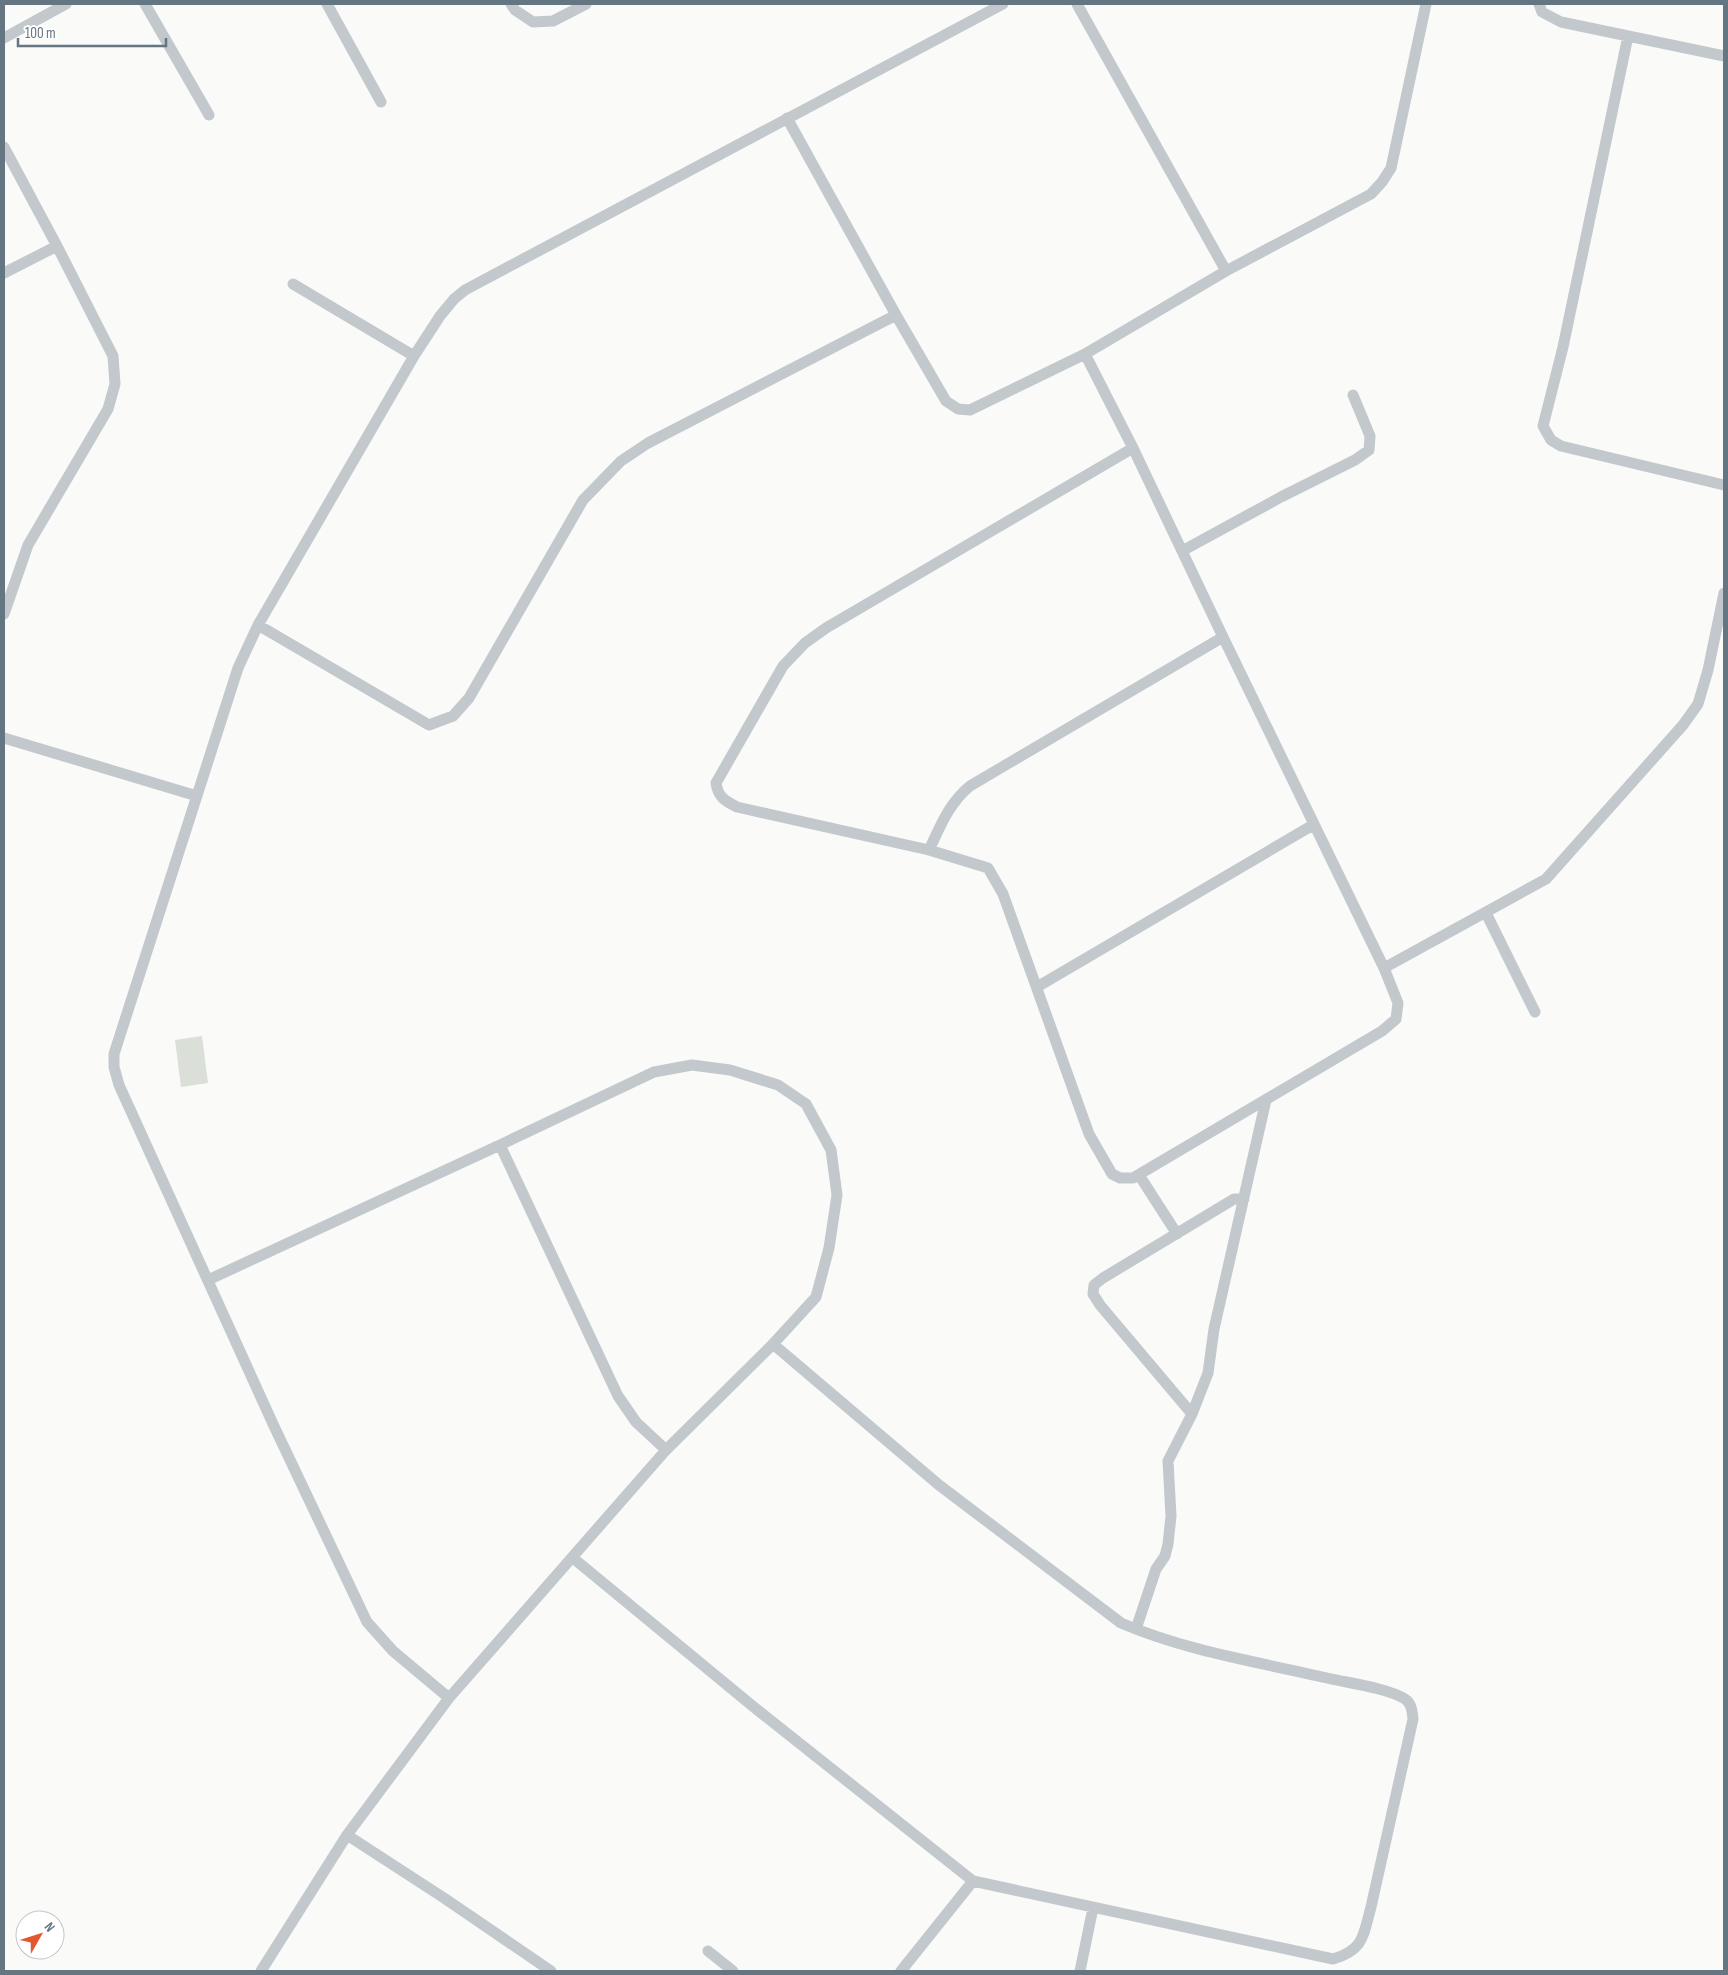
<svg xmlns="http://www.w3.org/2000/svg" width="1728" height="1975" viewBox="0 0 1728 1975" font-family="'Sofia Sans Condensed',sans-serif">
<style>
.green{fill:#dadfd7}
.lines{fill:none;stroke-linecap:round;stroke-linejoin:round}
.minor{stroke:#c3c8cc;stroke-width:11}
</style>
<rect width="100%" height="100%" fill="#fafaf8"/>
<path class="green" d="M 202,1036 L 208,1083 L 181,1087 L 175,1040 Z"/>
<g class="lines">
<path class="minor" d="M 145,4 L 209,115
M 327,4 L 381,102
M 511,4 L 515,10 L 533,22 L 553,21 L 586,4
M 1077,4 L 1226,271
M 1539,4 L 1542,12 L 1561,22 L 1724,56
M 1628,36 L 1563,347 L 1543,426 L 1551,440 L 1561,446 L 1724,485
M 4,38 L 66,4
M 787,118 L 896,315 L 946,401 L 958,409 L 970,410 L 1085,354 L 1226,271 L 1371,194 L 1382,182 L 1391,168 L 1426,4
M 4,147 L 57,246 L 113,356 L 115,384 L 108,409 L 28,545 L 4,614
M 4,273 L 57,246
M 293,284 L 414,356
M 1085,354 L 1133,448 L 1223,637 L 1384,968 L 1398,1003 L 1396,1019 L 1382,1031 L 1133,1178 L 1120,1178 L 1112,1174 L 1089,1134 L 1003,894 L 988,868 L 929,850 L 737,807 C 725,801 718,797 716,783 L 783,666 L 805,643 L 826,628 L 1133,448
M 1182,551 L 1281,497 L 1355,460 L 1369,450 L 1370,436 L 1353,395
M 258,625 L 429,725 L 453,716 L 469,698 L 583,500 L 621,461 L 648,443 L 896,315
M 4,738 L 197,796
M 929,850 C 940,827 949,803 970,786 L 1223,637
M 1486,913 L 1535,1012
M 1384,968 L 1546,879 L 1683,725 L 1698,704 L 1708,670 L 1724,593
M 1037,987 L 1313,825
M 500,1145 L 618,1396 L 636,1422 L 666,1450
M 1139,1175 L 1177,1234
M 208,1280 L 500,1145 L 654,1072 L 692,1065 L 730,1070 L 778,1085 L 806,1104 L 831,1150 L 837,1195 L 829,1248 L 816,1297 L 773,1344 L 666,1450 L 449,1698 L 347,1835 L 261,1971
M 1192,1414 L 1208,1373 L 1214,1329 L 1266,1100
M 573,1558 L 755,1708 L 973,1881 L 1333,1959 C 1364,1950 1363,1936 1371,1907 L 1413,1719 C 1412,1711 1412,1704 1405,1699 C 1388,1688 1348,1683 1327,1678 C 1258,1662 1186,1651 1121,1623 L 939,1485 L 773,1344
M 1136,1629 L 1156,1569 L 1165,1556 L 1168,1544 L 1171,1516 L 1168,1461 L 1192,1414 L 1100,1305 L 1093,1294 L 1094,1285 L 1103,1278 L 1234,1199 L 1244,1199
M 449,1698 L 393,1651 L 367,1622 L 273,1424 L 119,1085 L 114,1067 L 114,1054 L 238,668 L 258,625 L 414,356 L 440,316 L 454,299 L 465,290 L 1003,4
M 347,1835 L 444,1898 L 551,1971
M 708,1951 L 733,1971
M 901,1971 L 973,1881
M 1080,1971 L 1093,1908"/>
</g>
<rect width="1728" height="1975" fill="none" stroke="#657683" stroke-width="10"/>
<g transform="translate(40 1935) rotate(51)"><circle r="24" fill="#ffffff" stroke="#c1c8cd"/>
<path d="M0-4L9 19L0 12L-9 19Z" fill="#e4572e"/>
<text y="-8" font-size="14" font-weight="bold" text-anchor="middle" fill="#657683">N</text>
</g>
<path d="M18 38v8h148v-8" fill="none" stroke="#657683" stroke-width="2.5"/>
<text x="25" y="38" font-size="15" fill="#657683" stroke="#ffffff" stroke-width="4" paint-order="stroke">100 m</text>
</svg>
